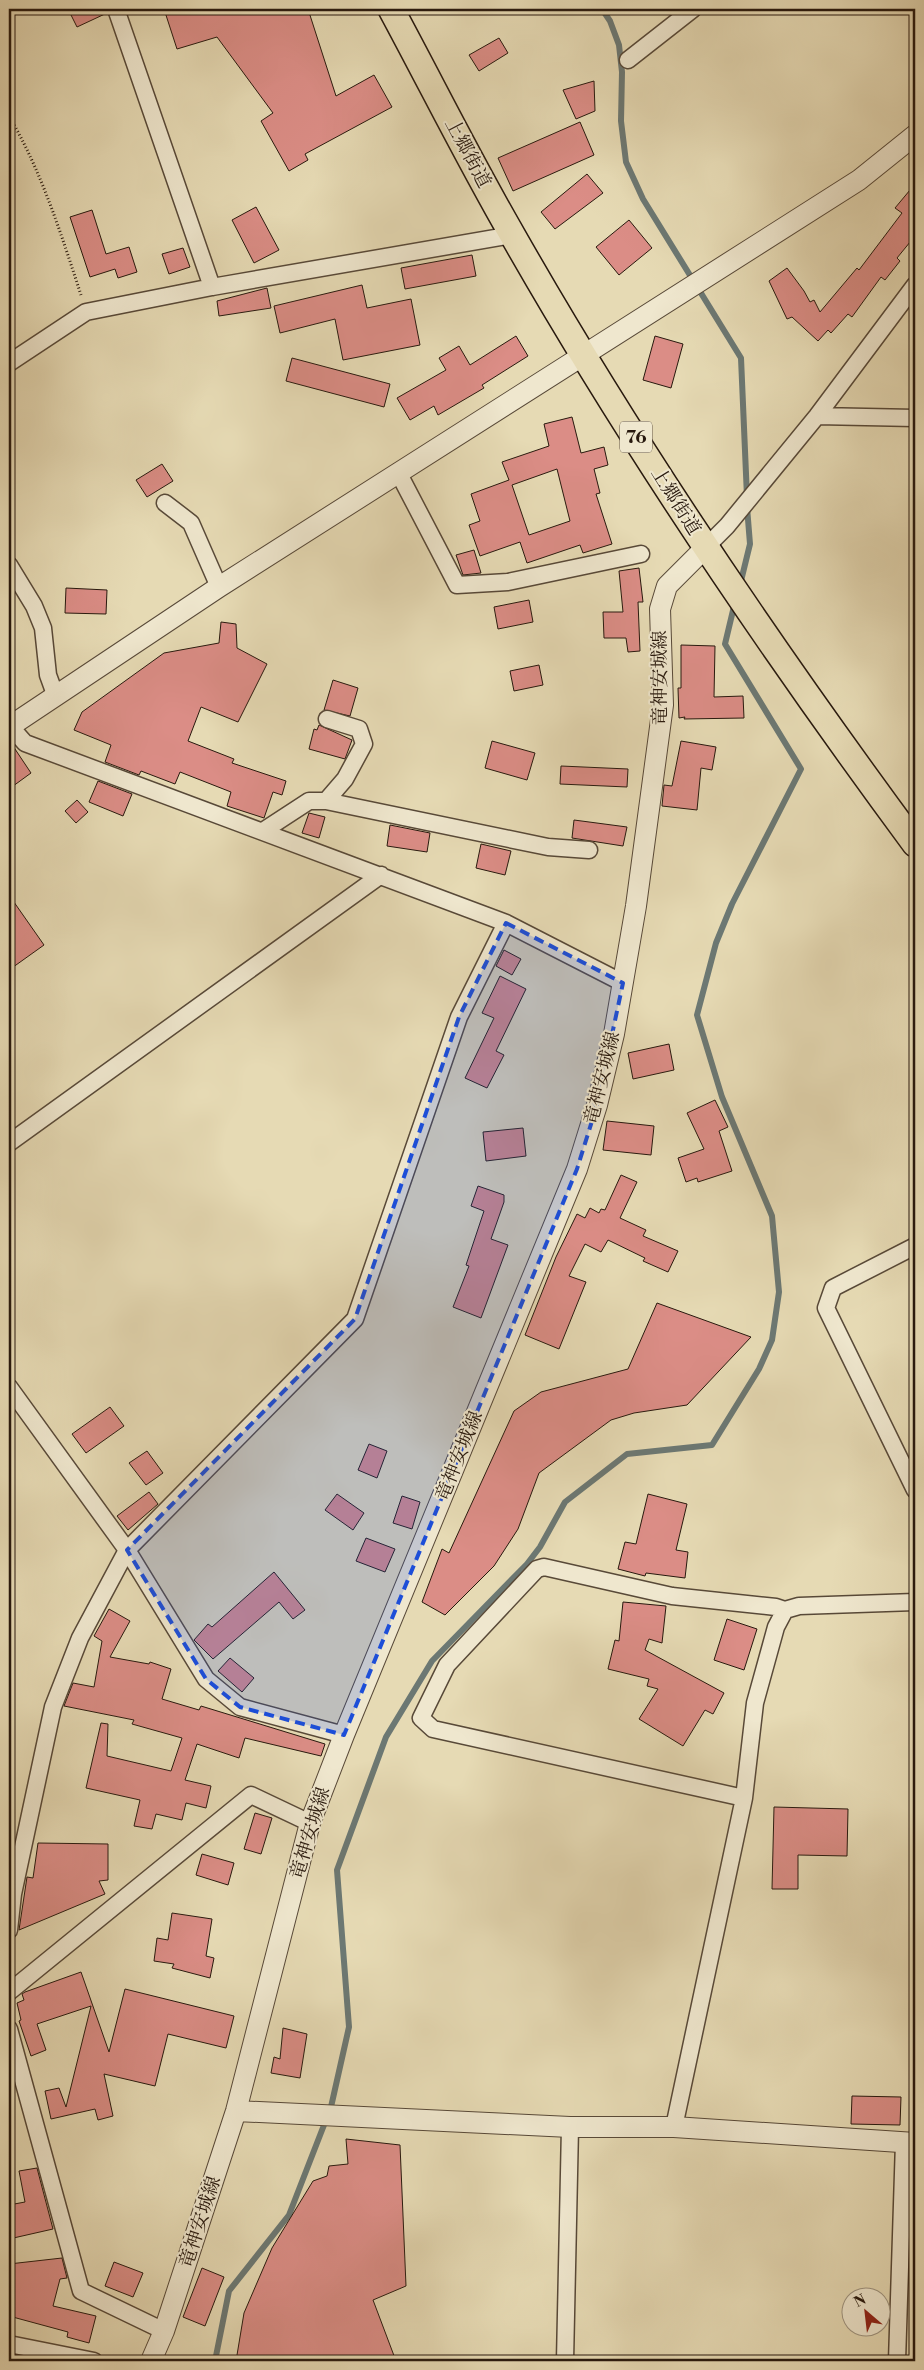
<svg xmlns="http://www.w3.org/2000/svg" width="924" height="2370" viewBox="0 0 924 2370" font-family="'Libre Bodoni','Noto Serif JP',serif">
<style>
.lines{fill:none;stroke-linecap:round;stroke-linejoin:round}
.stream{stroke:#6c7873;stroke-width:6}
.building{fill:#db8d86;stroke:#28190e;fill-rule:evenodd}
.minor-casing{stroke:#584938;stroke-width:19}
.tertiary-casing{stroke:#584938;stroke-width:22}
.primary-casing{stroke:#28190e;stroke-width:28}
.path{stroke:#28190e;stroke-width:3;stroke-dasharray:1 2.5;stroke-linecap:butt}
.minor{stroke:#efe7ce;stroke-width:16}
.tertiary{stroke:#efe7ce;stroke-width:20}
.primary{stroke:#e6dab4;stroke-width:25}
.marked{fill:#1d4ed8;fill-opacity:0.2;stroke:#1d4ed8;stroke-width:4;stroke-dasharray:10 6;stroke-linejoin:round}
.labels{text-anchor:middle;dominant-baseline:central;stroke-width:4;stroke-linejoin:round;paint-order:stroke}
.shield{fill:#efe7ce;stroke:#645748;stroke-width:1}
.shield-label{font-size:18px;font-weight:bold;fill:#28190e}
.street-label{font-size:19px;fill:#28190e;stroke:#efe7ce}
</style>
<rect width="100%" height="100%" fill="#e6dab4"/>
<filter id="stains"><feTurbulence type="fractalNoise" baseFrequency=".004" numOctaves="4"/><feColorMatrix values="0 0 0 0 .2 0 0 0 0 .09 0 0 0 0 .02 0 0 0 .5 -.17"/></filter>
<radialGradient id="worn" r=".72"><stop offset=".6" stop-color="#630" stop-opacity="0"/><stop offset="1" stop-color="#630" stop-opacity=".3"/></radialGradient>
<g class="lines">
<path class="stream" d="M 602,9 L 610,21 L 619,45 L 622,72 L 621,121 L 626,162 L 643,199 L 741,358 L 747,497
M 740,585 L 750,544 L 747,507
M 215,2361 L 229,2291 L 289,2215 L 331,2107 L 349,2027 L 337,1870 L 386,1737 L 432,1661 L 527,1564 L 540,1547 L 565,1502 L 627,1454 L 712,1445 L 759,1369 L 772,1340 L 779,1292 L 772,1216 L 722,1097 L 697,1015 L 716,943 L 732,904 L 801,769 L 725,644 L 735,602"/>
</g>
<path class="building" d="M 68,9 L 106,9 L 107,13 L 77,27 Z
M 164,9 L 308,9 L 336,96 L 374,75 L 392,107 L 305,154 L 308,160 L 289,171 L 261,121 L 273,113 L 217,37 L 177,49 Z
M 499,38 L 508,53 L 479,71 L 469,55 Z
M 594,81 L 595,111 L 576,119 L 563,90 Z
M 580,122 L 594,155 L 513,191 L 498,158 Z
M 587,174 L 603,193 L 555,229 L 541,212 Z
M 915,184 L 915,236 L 897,258 L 900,261 L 885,280 L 881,277 L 852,317 L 848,314 L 831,333 L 828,330 L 818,341 L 792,317 L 787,319 L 769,281 L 787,268 L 804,291 L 810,302 L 814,300 L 820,312 L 857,268 L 859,270 L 902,213 L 895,208 Z
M 256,207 L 279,250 L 254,263 L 232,220 Z
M 92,210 L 106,254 L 129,247 L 137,272 L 118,278 L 115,269 L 90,277 L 70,217 Z
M 629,220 L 652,248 L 619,275 L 596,247 Z
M 183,248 L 190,267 L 169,274 L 162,254 Z
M 472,255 L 476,276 L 405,289 L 401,268 Z
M 362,285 L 367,308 L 411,299 L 420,345 L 343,360 L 335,319 L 280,333 L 274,306 Z
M 267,288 L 271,308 L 219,316 L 217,301 Z
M 516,336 L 528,356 L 482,385 L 484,388 L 438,415 L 434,406 L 410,420 L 397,398 L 446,370 L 439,358 L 459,346 L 470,365 Z
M 655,336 L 683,344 L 671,388 L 643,380 Z
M 292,358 L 390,384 L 384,407 L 286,381 Z
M 572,417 L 581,453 L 604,447 L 608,465 L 594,469 L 600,493 L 596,494 L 612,544 L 583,553 L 580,545 L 527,563 L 520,542 L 480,556 L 469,525 L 480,521 L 471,494 L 509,480 L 502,462 L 549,446 L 544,424 ZM 557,469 L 570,521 L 529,535 L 512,485 Z
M 162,464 L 173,481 L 147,497 L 136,480 Z
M 474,550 L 481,573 L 463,575 L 456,555 Z
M 639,568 L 643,602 L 638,602 L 640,651 L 628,652 L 626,638 L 604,638 L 603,612 L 623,612 L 619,571 Z
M 66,588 L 107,590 L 106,614 L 65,613 Z
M 529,600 L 533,622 L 498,629 L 494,607 Z
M 221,622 L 236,624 L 237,648 L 267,664 L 238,722 L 201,707 L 188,741 L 234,759 L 232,763 L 286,781 L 282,795 L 273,792 L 264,818 L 227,806 L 231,792 L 180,772 L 175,784 L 141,771 L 139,775 L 105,762 L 111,745 L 74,730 L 82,712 L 164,653 L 219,643 Z
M 681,645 L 715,646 L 714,697 L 743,696 L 744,718 L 684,719 L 685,717 L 679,718 L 678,688 L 681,688 Z
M 539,665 L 543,685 L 514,691 L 510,671 Z
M 333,680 L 358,688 L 350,716 L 324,710 Z
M 319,725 L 352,740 L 345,759 L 309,749 L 314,729 L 317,730 Z
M 9,740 L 31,773 L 9,789 Z
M 492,741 L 535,753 L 527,780 L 485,768 Z
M 681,741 L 716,747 L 712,770 L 701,768 L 697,810 L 662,806 L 664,785 L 672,786 Z
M 561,766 L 628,769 L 627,787 L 560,784 Z
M 98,781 L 132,794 L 123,816 L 89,802 Z
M 77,800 L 88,812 L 76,823 L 65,811 Z
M 309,813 L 325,817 L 319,838 L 302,833 Z
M 574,820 L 627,827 L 623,846 L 572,838 Z
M 390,825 L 430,833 L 427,852 L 387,846 Z
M 481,844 L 511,851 L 505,875 L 476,868 Z
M 9,895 L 44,945 L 9,970 Z
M 504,950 L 521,959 L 512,975 L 496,966 Z
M 500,976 L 526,989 L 496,1051 L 504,1055 L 487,1088 L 465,1078 L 494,1018 L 482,1013 Z
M 669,1044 L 674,1070 L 633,1079 L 628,1053 Z
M 715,1100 L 728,1127 L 719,1131 L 732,1171 L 698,1182 L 697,1178 L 686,1182 L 678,1158 L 704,1149 L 687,1113 Z
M 607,1121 L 654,1126 L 651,1155 L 603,1150 Z
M 523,1128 L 526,1156 L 486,1161 L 483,1132 Z
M 621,1175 L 637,1182 L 620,1218 L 646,1230 L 643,1236 L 678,1251 L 668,1272 L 643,1261 L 645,1258 L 608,1240 L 601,1252 L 585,1244 L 569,1276 L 586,1282 L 559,1349 L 525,1335 L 556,1257 L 577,1214 L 585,1218 L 590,1208 L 599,1213 L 601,1209 L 605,1210 Z
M 478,1186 L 504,1195 L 504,1202 L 491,1239 L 508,1245 L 481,1318 L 453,1307 L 469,1266 L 466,1265 L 484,1211 L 471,1206 Z
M 657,1303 L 751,1337 L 687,1405 L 634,1413 L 611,1420 L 539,1473 L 518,1529 L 494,1566 L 445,1615 L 422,1602 L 442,1549 L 449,1553 L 514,1411 L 541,1392 L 628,1369 Z
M 110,1407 L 124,1426 L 86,1453 L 72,1434 Z
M 369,1444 L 387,1451 L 377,1478 L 358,1470 Z
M 147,1451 L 163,1473 L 146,1485 L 129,1463 Z
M 149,1492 L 158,1504 L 128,1530 L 117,1516 Z
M 337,1494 L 364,1513 L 353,1530 L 325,1510 Z
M 648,1494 L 687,1504 L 676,1550 L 688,1552 L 685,1578 L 646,1573 L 645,1576 L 618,1569 L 625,1542 L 636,1544 Z
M 402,1496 L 420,1502 L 412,1529 L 393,1523 Z
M 366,1538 L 395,1549 L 385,1572 L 356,1561 Z
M 274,1572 L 305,1610 L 293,1619 L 279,1602 L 213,1659 L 194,1640 L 208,1624 L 212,1627 Z
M 623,1602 L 666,1606 L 662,1643 L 649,1639 L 645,1650 L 724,1693 L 713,1714 L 705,1710 L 683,1746 L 639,1719 L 658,1689 L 647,1686 L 649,1679 L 608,1669 L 615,1640 L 619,1641 Z
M 109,1609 L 130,1621 L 110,1657 L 149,1664 L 150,1662 L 171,1669 L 162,1699 L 199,1710 L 201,1706 L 325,1744 L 321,1756 L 245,1738 L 239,1758 L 197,1744 L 185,1780 L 211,1786 L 206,1808 L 186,1803 L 182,1820 L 156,1814 L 152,1829 L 134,1826 L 140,1800 L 86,1788 L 101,1723 L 108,1724 L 107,1756 L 171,1771 L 182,1738 L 132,1724 L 134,1720 L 64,1706 L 73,1683 L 94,1687 L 102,1641 L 94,1636 Z
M 727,1619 L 757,1629 L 744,1670 L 714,1660 Z
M 230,1658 L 254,1678 L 242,1692 L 218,1671 Z
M 774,1807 L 848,1809 L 847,1856 L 798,1855 L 798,1889 L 772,1889 Z
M 255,1813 L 272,1818 L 261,1854 L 244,1849 Z
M 38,1843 L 108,1844 L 108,1880 L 99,1881 L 105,1894 L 19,1930 L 27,1877 L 33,1878 Z
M 202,1854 L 234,1863 L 228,1885 L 196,1875 Z
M 172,1913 L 212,1919 L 206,1956 L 214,1958 L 210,1978 L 172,1968 L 174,1964 L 154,1961 L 157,1938 L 168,1940 Z
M 81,1972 L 109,2052 L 125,1989 L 234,2016 L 226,2048 L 168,2034 L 155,2086 L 104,2074 L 113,2116 L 98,2120 L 95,2109 L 51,2119 L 45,2091 L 59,2088 L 66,2107 L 91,2006 L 37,2024 L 46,2050 L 31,2056 L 19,2021 L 21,2020 L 17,2003 L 24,2000 L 22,1994 L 25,1992 Z
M 283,2028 L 307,2034 L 300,2078 L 271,2073 L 274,2057 L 280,2059 Z
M 852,2096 L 901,2097 L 900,2125 L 851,2124 Z
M 346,2139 L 400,2145 L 406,2286 L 373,2300 L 396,2361 L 236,2361 L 244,2313 L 272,2248 L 313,2181 L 327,2176 L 329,2166 L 348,2164 Z
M 37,2168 L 53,2229 L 9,2239 L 9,2205 L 25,2202 L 19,2171 Z
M 62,2258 L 67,2278 L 60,2279 L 53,2306 L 96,2316 L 89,2343 L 67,2337 L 68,2332 L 9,2316 L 9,2295 L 13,2279 L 9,2278 L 9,2264 Z
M 114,2262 L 143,2273 L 133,2297 L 105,2286 Z
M 202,2268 L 224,2277 L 205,2326 L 183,2317 Z"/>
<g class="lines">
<g class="minor-casing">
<path id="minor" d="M 116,9 L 212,287
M 628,60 L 693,9
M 9,363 L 86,312 L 212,287 L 512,235
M 817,416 L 915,418
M 398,472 L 457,585 L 508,582 L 641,554
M 165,503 L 191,523 L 219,587
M 705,548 L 727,526 L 817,416 L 915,285
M 9,565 L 34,606 L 43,628 L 48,675 L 56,697
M 10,726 L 25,743 L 506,923 L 623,983
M 326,801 L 345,779 L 364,744 L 359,729 L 327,719
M 263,831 L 309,801 L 326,801 L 548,847 L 589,850
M 9,1143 L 381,875
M 915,1246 L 833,1288 L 826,1308 L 915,1490
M 9,1387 L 127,1550 L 206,1679 L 240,1707 L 344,1735
M 744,1798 L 433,1729 L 421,1718 L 447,1665 L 537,1569 L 544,1567 L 672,1596 L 776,1607 L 785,1610 L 799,1606 L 915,1602
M 9,1930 L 13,1894 L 53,1707 L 80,1638 L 127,1550 L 355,1319 L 459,1017 L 506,923
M 9,1992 L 251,1795 L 310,1823
M 9,2029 L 81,2291 L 164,2331
M 674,2127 L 744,1798 L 755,1703 L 776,1627 L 785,1610
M 9,2344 L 94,2361
M 565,2361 L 570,2127
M 897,2361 L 904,2142"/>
</g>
<g class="tertiary-casing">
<path id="tertiary" d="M 9,727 L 219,587 L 859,180 L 915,135
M 236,2111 L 570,2127 L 674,2127 L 915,2143
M 151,2361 L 164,2331 L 236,2111 L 310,1823 L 344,1735 L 577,1169 L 597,1105 L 614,1034 L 636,906 L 663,705 L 660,609 L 667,586 L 705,548"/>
</g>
<g class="primary-casing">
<path id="primary" d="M 391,9 C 432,85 470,162 513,236 C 633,447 771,649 915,844"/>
</g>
<path class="path" d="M 9,116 C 42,172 61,234 81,295"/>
<use href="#minor" class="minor"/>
<use href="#tertiary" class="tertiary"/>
<use href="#primary" class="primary"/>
</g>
<path class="marked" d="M 506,923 L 623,983 L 597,1105 L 577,1169 L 344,1735 L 240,1707 L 206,1679 L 127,1550 L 355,1319 L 459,1017 Z"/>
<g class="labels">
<rect class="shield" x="620" y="421.5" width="32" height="31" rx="4"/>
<g class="shield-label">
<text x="636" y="437">76</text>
</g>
<g class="street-label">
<text transform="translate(468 153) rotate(62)">上郷街道</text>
<text transform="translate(676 501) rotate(58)">上郷街道</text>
<text transform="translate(660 678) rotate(-90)">竜神安城線</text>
<text transform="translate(602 1078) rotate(-76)">竜神安城線</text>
<text transform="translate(459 1456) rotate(-68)">竜神安城線</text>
<text transform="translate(310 1833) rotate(-73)">竜神安城線</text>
<text transform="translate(200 2222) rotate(-72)">竜神安城線</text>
</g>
</g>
<rect width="924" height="2370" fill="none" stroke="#e6dab4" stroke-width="30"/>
<rect x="10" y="10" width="904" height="2350" fill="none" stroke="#28190e" stroke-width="2.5"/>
<rect x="15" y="15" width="894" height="2340" fill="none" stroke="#28190e"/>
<g transform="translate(866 2312) rotate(332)"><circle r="24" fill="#efe7ce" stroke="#9f9581"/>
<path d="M0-4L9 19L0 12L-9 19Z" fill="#8f2418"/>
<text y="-8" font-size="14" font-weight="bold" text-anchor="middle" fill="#28190e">N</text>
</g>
<rect width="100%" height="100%" filter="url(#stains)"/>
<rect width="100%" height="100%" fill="url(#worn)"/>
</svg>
